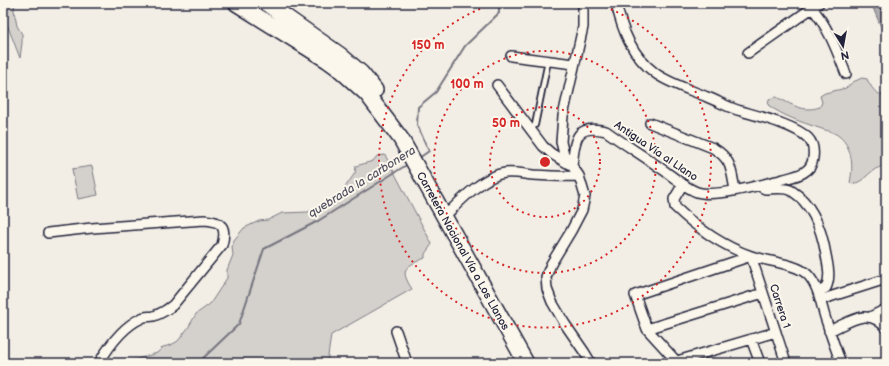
<svg xmlns="http://www.w3.org/2000/svg" width="889" height="366" viewBox="0 0 889 366" font-family="'Balsamiq Sans',sans-serif">
<style>
.green{fill:#d4d1cc;stroke:#7b7a84}
.water{fill:#aeabad;stroke:#76747f}
.lines{fill:none;stroke-linecap:round;stroke-linejoin:round}
.stream{stroke:#76747f;stroke-width:2}
.service-casing{stroke:#22223b;stroke-width:8}
.minor-casing{stroke:#22223b;stroke-width:12}
.trunk-casing{stroke:#22223b;stroke-width:18}
.service{stroke:#fbf7ec;stroke-width:4.5}
.minor{stroke:#fbf7ec;stroke-width:9}
.trunk{stroke:#fbf7ec;stroke-width:15}
.ring{fill:none;stroke:#d62828;stroke-width:2;stroke-dasharray:2 4}
.labels{text-anchor:middle;dominant-baseline:central;stroke-width:4;stroke-linejoin:round;paint-order:stroke}
.street-label{font-size:11px;fill:#22223b;stroke:#fbf7ec}
.water-label{font-size:12px;font-style:italic;fill:#535263;stroke:#fbf7ec}
.centre{fill:#d62828;stroke:#fbf7ec;stroke-width:2}
.ring-label{font-size:12px;text-anchor:middle;font-weight:bold;fill:#d62828;stroke:#fbf7ec;stroke-width:4;stroke-linejoin:round;paint-order:stroke}
</style>
<rect width="100%" height="100%" fill="#f2eee5"/>
<filter id="ink" filterUnits="userSpaceOnUse"><feTurbulence type="fractalNoise" baseFrequency=".025" numOctaves="2"/><feDisplacementMap in="SourceGraphic" scale="8" xChannelSelector="R" yChannelSelector="G"/><feConvolveMatrix kernelMatrix="1 2 1 2 8 2 1 2 1" color-interpolation-filters="sRGB"/></filter>
<g filter="url(#ink)">
<path class="green" d="M 4,3 L 15,3 L 14,10 L 17,26 L 22,34 L 22,43 L 20,58 L 3,14 Z
M 862,78 L 867,79 C 871,87 876,96 886,95 L 886,166 C 869,167 867,182 852,184 L 850,182 C 854,165 852,144 836,134 C 831,131 824,130 819,128 C 801,122 783,116 768,105 L 769,99 L 776,97 C 792,104 802,113 820,107 L 822,102 L 820,96 L 825,93 L 846,88 L 853,82 Z
M 385,155 L 432,244 L 425,254 L 425,258 C 407,266 398,268 412,289 L 331,335 L 327,363 L 125,363 L 157,353 L 163,347 L 171,345 L 178,341 L 188,328 L 196,314 L 210,304 L 227,278 L 227,270 L 233,255 L 232,247 L 234,240 L 244,228 L 259,221 L 268,220 L 282,213 L 308,212 L 322,204 L 337,199 L 355,173 L 356,166 L 373,161 L 377,156 Z
M 92,166 L 98,195 L 78,199 L 72,169 Z"/>
<path class="water" d="M 871,3 L 886,3 L 886,39 Z"/>
<g class="lines">
<path class="stream" d="M 419,158 L 429,151 L 417,125 L 418,107 L 436,92 L 465,46 L 499,13 L 499,3
M 198,363 L 239,324 L 264,249 L 318,221 L 408,164"/>
<g class="service-casing">
<path id="service" d="M 531,129 L 535,125 L 548,61"/>
</g>
<g class="minor-casing">
<path id="minor" d="M 585,3 L 583,5 L 583,27 L 563,116 L 561,142 L 564,154 L 579,176 L 585,196 L 582,210 L 571,231 L 551,264 L 546,277 L 547,289 L 552,302 L 565,324 L 585,353 L 591,363
M 808,3 C 827,24 836,48 846,74
M 748,53 L 819,3
M 511,56 L 574,64
M 497,85 L 543,146 L 552,154 L 569,164
M 650,123 L 713,148 C 732,159 731,170 735,190
M 572,166 C 575,141 574,123 606,131 C 624,144 642,155 659,167 C 670,174 685,188 697,192 C 716,198 764,184 784,179 C 796,176 812,173 813,158 C 814,151 813,143 808,138 C 795,125 758,116 741,111 C 729,108 718,101 707,97 C 691,90 668,83 655,73 C 632,56 622,30 616,3
M 683,184 L 674,199 L 675,207 C 696,227 723,246 751,256 C 766,261 798,264 808,275 C 820,288 821,307 827,323 C 831,336 836,350 841,363
M 761,187 L 765,189 C 773,189 786,187 792,191 C 814,205 822,231 826,255 C 828,266 831,277 826,288 L 818,292
M 450,211 C 463,198 486,175 505,173 C 514,172 524,174 533,175 C 548,176 563,177 579,176
M 48,233 L 92,228 L 204,220 C 222,221 227,227 222,245 L 173,305 C 167,310 162,313 154,316 C 150,317 145,316 142,318 C 123,326 109,346 99,363
M 820,300 L 886,279
M 872,316 L 886,309
M 647,329 L 763,293
M 396,331 L 407,363
M 829,331 C 850,322 868,306 886,328
M 751,339 L 760,363
M 677,361 L 776,332
M 678,363 L 647,329 L 635,295 L 751,256 L 786,363"/>
</g>
<g class="trunk-casing">
<path id="trunk" d="M 236,3 L 327,60 L 338,68 L 367,94 L 401,139 L 526,363
M 266,3 L 340,55 L 361,73 L 375,90"/>
</g>
<use href="#service" class="service"/>
<use href="#minor" class="minor"/>
<use href="#trunk" class="trunk"/>
</g>
</g>
<g class="ring">
<circle cx="545" cy="162" r="55"/>
<circle cx="545" cy="162" r="111"/>
<path d="M594 3A166 166 0 1 1 496 3"/>
</g>
<g class="labels">
<g class="street-label">
<text transform="translate(656 151) rotate(34)">Antigua Vía al Llano</text>
<text transform="translate(463 251) rotate(61)">Carretera Nacional Vía a Los Llanos</text>
<text transform="translate(780 306) rotate(72)">Carrera 1</text>
</g>
<g class="water-label">
<text transform="translate(362 182) rotate(-32)">quebrada la carbonera</text>
</g>
</g>
<circle cx="545" cy="162" r="6" class="centre"/>
<g class="ring-label">
<text x="428" y="49">150 m</text>
<text x="467" y="88">100 m</text>
<text x="506" y="127">50 m</text>
</g>
<rect width="889" height="366" fill="none" stroke="#fbf7ec" stroke-width="16"/>
<rect x="8" y="8" width="873" height="350" fill="none" stroke="#22223b" stroke-width="1.5" filter="url(#ink)"/>
<g transform="translate(843 46) rotate(169)" stroke="#fbf7ec" stroke-width="3" paint-order="stroke">
<path d="M0-3L7 15L0 10L-7 15Z" fill="#22223b"/>
<text y="-6" font-size="11" font-weight="bold" text-anchor="middle" fill="#22223b">N</text>
</g>
</svg>
